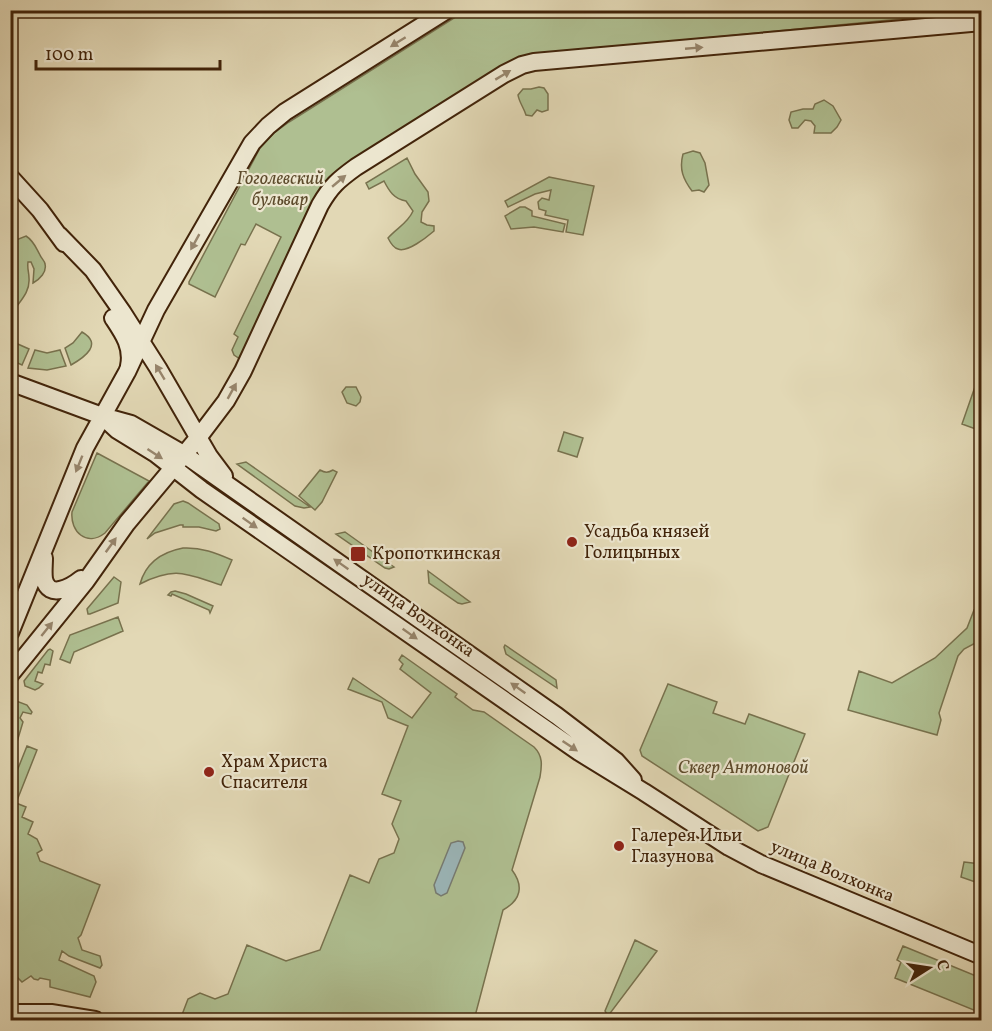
<svg xmlns="http://www.w3.org/2000/svg" width="992" height="1031" viewBox="0 0 992 1031" font-family="Vollkorn,serif">
<style>
.green{fill:#afbf91;stroke:#78724e;stroke-width:1.5}
.water{fill:#9bb6b9;stroke:#777c73;stroke-width:1.5}
.lines{fill:none;stroke-linecap:round;stroke-linejoin:round}
.secondary-casing{stroke:#42240a;stroke-width:20}
.secondary{stroke:#ece6cf;stroke-width:16}
.oneway{fill:#97856c}
.poi-dot{fill:#8f2418;stroke:#ece6cf;stroke-width:2}
.labels{text-anchor:middle;dominant-baseline:central;stroke-width:4.5;stroke-linejoin:round;paint-order:stroke}
.park-label{font-size:18px;font-style:italic;fill:#5d4b2c;stroke:#ece6cf}
.poi-label{font-size:18px;fill:#42240a;stroke:#ece6cf;text-anchor:start}
.street-label{font-size:18px;fill:#42240a;stroke:#ece6cf}
</style>
<rect width="100%" height="100%" fill="#e2d8b5"/>
<filter id="stains"><feTurbulence type="fractalNoise" baseFrequency=".00333" numOctaves="4"/><feColorMatrix values="0 0 0 0 .2 0 0 0 0 .09 0 0 0 0 .02 0 0 0 .5 -.17"/></filter>
<radialGradient id="worn" r=".72"><stop offset=".6" stop-color="#630" stop-opacity="0"/><stop offset="1" stop-color="#630" stop-opacity=".3"/></radialGradient>
<path class="green" d="M 465,11 L 981,11 L 541,54 L 353,162 L 240,359 L 234,355 L 232,350 L 238,337 L 234,334 L 281,237 L 256,224 L 245,245 L 241,244 L 215,297 L 189,284 L 189,282 L 260,148 L 274,133 L 289,122 Z
M 539,87 L 544,88 L 548,94 L 548,110 L 542,112 L 537,110 L 532,116 L 526,115 C 524,108 519,102 518,95 L 523,89 L 531,89 Z
M 824,100 L 833,106 L 841,120 L 837,127 L 831,133 L 814,133 L 815,126 L 811,121 L 805,120 L 798,128 L 792,128 L 789,120 L 791,112 L 803,109 L 813,109 L 815,104 Z
M 693,151 L 700,153 L 705,163 L 709,185 L 704,192 L 699,190 L 692,191 C 683,179 679,169 683,154 Z
M 407,158 L 415,174 L 428,192 L 429,201 L 422,212 L 421,222 L 427,225 L 434,226 L 434,231 C 427,237 407,253 398,249 C 393,248 390,242 388,238 C 397,228 408,223 413,211 L 406,201 C 394,199 389,191 384,181 L 369,189 L 366,183 Z
M 549,177 L 594,186 L 583,235 L 566,232 L 568,220 L 545,215 L 546,211 L 539,209 L 538,202 L 542,198 L 549,200 L 551,190 L 535,194 L 508,207 L 505,201 Z
M 520,207 L 525,207 L 532,211 L 532,216 L 565,224 L 563,232 L 534,227 L 511,229 L 505,216 Z
M 26,236 C 34,241 36,248 40,255 C 41,258 45,261 45,264 C 47,272 40,279 33,283 L 34,269 L 31,262 L 28,262 C 27,269 29,272 29,278 C 30,290 23,298 17,306 L 11,306 L 11,242 Z
M 82,332 C 103,344 85,357 71,365 L 65,348 L 73,343 Z
M 11,341 L 29,349 L 22,365 L 11,360 Z
M 35,350 L 47,353 L 60,350 L 66,366 L 47,370 L 28,368 Z
M 977,381 L 981,382 L 981,431 L 962,424 Z
M 346,387 L 356,387 L 361,397 L 360,402 L 356,406 L 347,403 L 342,392 Z
M 564,432 L 583,438 L 577,457 L 558,451 Z
M 97,453 L 149,481 L 105,533 C 87,547 70,532 72,512 Z
M 246,462 L 310,507 L 304,508 L 295,506 L 237,464 Z
M 320,470 C 325,473 328,473 333,470 L 337,472 L 322,502 L 315,510 L 299,496 Z
M 183,501 L 188,503 L 219,524 L 220,529 L 216,531 L 199,527 L 183,527 L 183,525 L 180,525 L 155,533 L 147,539 L 174,504 Z
M 345,532 L 394,567 L 389,569 L 385,568 L 336,534 Z
M 183,548 C 201,547 216,553 232,560 L 221,585 C 186,574 176,566 140,584 C 146,562 162,552 183,548 Z
M 428,571 L 470,602 L 462,604 L 458,603 L 429,583 Z
M 114,577 L 121,582 L 118,603 L 90,614 L 88,614 L 87,609 Z
M 175,591 L 186,594 L 213,606 L 210,613 L 209,610 L 172,594 L 171,596 L 168,595 L 171,592 Z
M 974,610 L 981,613 L 981,640 L 964,649 L 958,656 L 939,713 L 941,720 L 937,735 L 848,710 L 859,671 L 892,683 L 935,658 L 967,628 Z
M 118,617 L 123,631 L 74,652 L 70,663 L 60,659 L 70,635 Z
M 505,645 L 556,680 L 557,688 L 506,654 L 504,647 Z
M 50,649 L 53,651 L 50,665 L 45,664 L 42,673 L 38,672 L 35,681 L 43,684 L 39,688 L 35,690 L 25,686 L 24,681 L 48,650 Z
M 402,655 L 457,694 L 455,697 L 473,710 L 484,712 L 534,747 C 543,756 542,765 540,777 L 512,870 C 524,886 521,900 503,910 L 474,1020 L 180,1020 L 188,999 L 200,993 L 215,999 L 228,994 L 247,945 L 286,961 L 320,950 L 350,875 L 369,883 L 379,859 L 394,853 L 399,839 L 392,824 L 401,801 L 382,794 L 408,726 L 388,718 L 382,702 L 348,689 L 353,678 L 412,718 L 431,693 L 400,669 L 403,664 L 399,660 Z
M 668,684 L 717,702 L 713,713 L 745,724 L 749,714 L 805,734 L 768,827 L 758,831 L 642,756 L 640,750 Z
M 11,699 L 27,705 L 32,712 L 31,714 L 23,712 L 20,718 L 23,722 L 14,752 L 12,752 L 11,756 Z
M 27,746 L 37,750 L 16,803 L 26,807 L 22,817 L 33,822 L 28,834 L 37,839 L 42,850 L 37,853 L 40,861 L 100,885 L 81,935 L 78,938 L 82,950 L 100,956 L 102,965 L 100,968 L 69,956 L 62,951 L 59,960 L 94,976 L 96,982 L 90,997 L 50,987 L 50,980 L 40,978 L 38,980 L 34,979 L 31,976 L 22,982 L 17,977 L 14,986 L 11,988 L 11,786 Z
M 964,862 L 981,864 L 981,884 L 961,877 Z
M 635,940 L 657,951 L 608,1016 L 605,1011 Z
M 903,946 L 981,978 L 981,1013 L 895,978 L 901,962 L 897,960 Z"/>
<path class="water" d="M 458,841 L 463,842 L 465,848 L 447,893 L 441,896 L 436,893 L 434,885 L 451,843 Z"/>
<g class="lines">
<g class="secondary-casing">
<path id="secondary" d="M 10,177 L 40,210 L 64,243
M 59,235 L 93,270 L 123,313 L 158,368 L 209,456 L 224,476
M 113,318 C 123,333 133,347 129,366
M 10,382 L 102,416 L 131,424 L 185,455 L 557,716 L 616,761 L 633,780
M 102,416 L 117,430 L 156,454 L 202,490 L 579,752 L 644,792 L 729,847 L 761,864 L 982,956
M 44,558 C 44,565 43,572 44,579 C 49,600 71,587 81,579
M 10,633 L 85,448 L 127,372 L 156,310 L 252,143 L 268,126 L 285,112 L 447,10
M 10,675 L 86,581 L 127,523 L 198,438 L 226,401 L 243,371 L 320,205 C 331,186 338,180 356,167 L 504,74 L 522,65 L 534,62 L 982,22
M 10,1013 L 51,1013 L 95,1020"/>
</g>
<use href="#secondary" class="secondary"/>
</g>
<defs><path id="oneway-solid" d="M-6-.8H1V-3.2L6.5 0L1 3.2V.8H-6Z" transform="scale(1.5)"/></defs>
<g class="oneway">
<use href="#oneway-solid" transform="translate(398 42) rotate(148)"/>
<use href="#oneway-solid" transform="translate(694 48) rotate(-5)"/>
<use href="#oneway-solid" transform="translate(503 75) rotate(-31)"/>
<use href="#oneway-solid" transform="translate(339 181) rotate(-40)"/>
<use href="#oneway-solid" transform="translate(195 242) rotate(119)"/>
<use href="#oneway-solid" transform="translate(160 372) rotate(-121)"/>
<use href="#oneway-solid" transform="translate(232 391) rotate(-61)"/>
<use href="#oneway-solid" transform="translate(155 454) rotate(33)"/>
<use href="#oneway-solid" transform="translate(79 464) rotate(112)"/>
<use href="#oneway-solid" transform="translate(250 523) rotate(35)"/>
<use href="#oneway-solid" transform="translate(111 545) rotate(-54)"/>
<use href="#oneway-solid" transform="translate(341 564) rotate(-145)"/>
<use href="#oneway-solid" transform="translate(47 629) rotate(-51)"/>
<use href="#oneway-solid" transform="translate(410 634) rotate(35)"/>
<use href="#oneway-solid" transform="translate(518 688) rotate(-145)"/>
<use href="#oneway-solid" transform="translate(570 746) rotate(34)"/>
</g>
<g class="poi-dot">
<circle cx="572" cy="542" r="6"/>
<rect x="350" y="546" width="16" height="16" rx="3"/>
<circle cx="209" cy="772" r="6"/>
<circle cx="619" cy="846" r="6"/>
</g>
<g class="labels">
<g class="park-label">
<text x="280" y="179">Гоголевский<tspan x="280" dy="21">бульвар</tspan></text>
<text x="743" y="768">Сквер Антоновой</text>
</g>
<g class="poi-label">
<text x="584" y="532">Усадьба князей<tspan x="584" dy="21">Голицыных</tspan></text>
<text x="372" y="554">Кропоткинская</text>
<text x="221" y="762">Храм Христа<tspan x="221" dy="21">Спасителя</tspan></text>
<text x="631" y="836">Галерея Ильи<tspan x="631" dy="21">Глазунова</tspan></text>
</g>
<g class="street-label">
<text transform="translate(418 616) rotate(35)">улица Волхонка</text>
<text transform="translate(832 872) rotate(23)">улица Волхонка</text>
</g>
</g>
<rect width="992" height="1031" fill="none" stroke="#e2d8b5" stroke-width="36"/>
<rect x="12" y="12" width="968" height="1007" fill="none" stroke="#42240a" stroke-width="3"/>
<rect x="18" y="18" width="956" height="995" fill="none" stroke="#42240a" stroke-width="1.5"/>
<g transform="translate(929 968) rotate(78)" stroke="#ece6cf" stroke-width="4.5" paint-order="stroke">
<path d="M0-4.5L10 22L0 15L-10 22Z" fill="#42240a"/>
<text y="-9" font-size="16" font-weight="bold" text-anchor="middle" fill="#42240a">С</text>
</g>
<path d="M36 60v9h184v-9" fill="none" stroke="#42240a" stroke-width="3"/>
<text x="45" y="60" font-size="18" fill="#42240a" stroke="#ece6cf" stroke-width="4.5" paint-order="stroke">100 m</text>
<rect width="100%" height="100%" filter="url(#stains)"/>
<rect width="100%" height="100%" fill="url(#worn)"/>
</svg>
